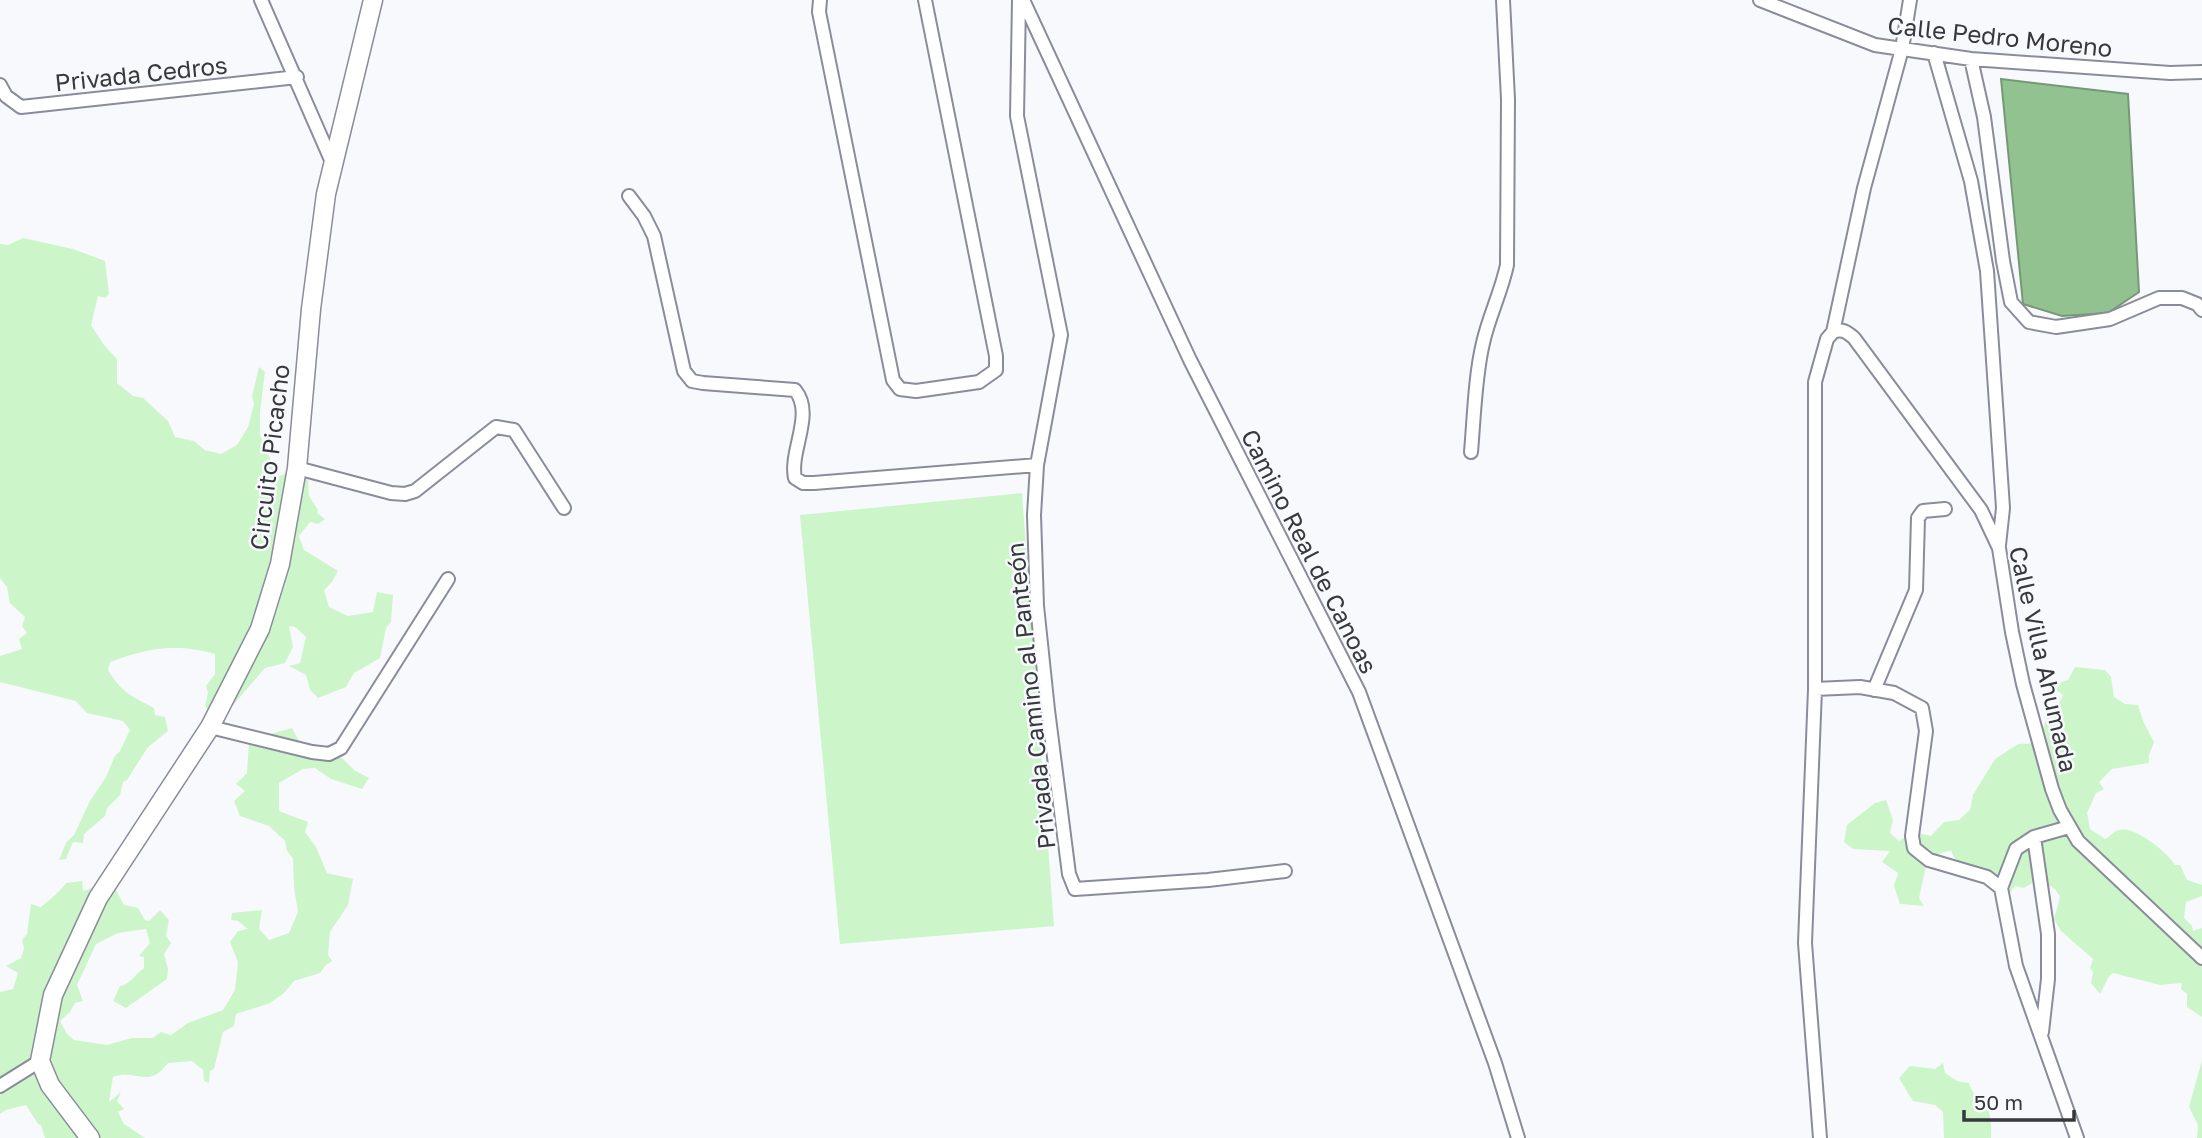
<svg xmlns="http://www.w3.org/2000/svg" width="2202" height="1138" viewBox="0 0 2202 1138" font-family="'Golos Text',sans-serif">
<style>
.green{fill:#ccf6ca}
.water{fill:#93c291;stroke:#779878;stroke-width:2}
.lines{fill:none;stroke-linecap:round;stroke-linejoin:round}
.minor-casing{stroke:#8b8c9b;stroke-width:16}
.secondary-casing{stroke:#8b8c9b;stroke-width:21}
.minor{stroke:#fff;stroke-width:12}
.secondary{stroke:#fff;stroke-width:18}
.labels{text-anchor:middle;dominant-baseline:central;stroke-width:5;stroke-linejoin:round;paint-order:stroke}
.street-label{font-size:24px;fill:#37373e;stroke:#f8f9fc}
</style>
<rect width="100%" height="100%" fill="#f8f9fc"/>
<path class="green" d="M 23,238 L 73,249 L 105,261 L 109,294 L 105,298 L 98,296 L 91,325 L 104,345 L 117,359 L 117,383 L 133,396 L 143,398 L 168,421 L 175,437 L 194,441 L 205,450 L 221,454 L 237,445 L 248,427 L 254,404 L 252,396 L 259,367 L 265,372 L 260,412 L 260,435 L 278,477 L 295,469 L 308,480 L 309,496 L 318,510 L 317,513 L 325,519 L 318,524 L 310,522 L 299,536 L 304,550 L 338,571 L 332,582 L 324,590 L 329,607 L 348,616 L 373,612 L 377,592 L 393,595 L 391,622 L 386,628 L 380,658 L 354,673 L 346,687 L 318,698 L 310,690 L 306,675 L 289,666 L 300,663 L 306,637 L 295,627 L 289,626 L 293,647 L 285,663 L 265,668 L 228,711 L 209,711 L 205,706 L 208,693 L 206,686 L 215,674 L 215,654 C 175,643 148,648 110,662 L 108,670 C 121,692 131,696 154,708 L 155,715 L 165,717 L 168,731 L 148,747 L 127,780 L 123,782 L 120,795 L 107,808 L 105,816 L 84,834 L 83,843 L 73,842 L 66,859 L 59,860 L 66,843 L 74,835 L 90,801 L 106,777 L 115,756 L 120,751 L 130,730 L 123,721 L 87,713 L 76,701 L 0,682 L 0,656 L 22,649 L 19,639 L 27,633 L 22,626 L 25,617 L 10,603 L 7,587 L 0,578 L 0,244 L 8,245 Z
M 1022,493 L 1054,926 L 840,944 L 800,515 Z
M 2075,667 L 2105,670 L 2111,677 L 2114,697 L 2125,704 L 2138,705 L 2143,721 L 2154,742 L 2149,755 L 2149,763 L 2112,769 L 2099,782 L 2104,789 L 2096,793 L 2087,813 L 2090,829 L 2105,839 C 2110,837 2114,831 2119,830 C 2134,825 2169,853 2175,865 L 2180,865 L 2187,880 L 2202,885 L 2202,896 L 2186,902 L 2184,918 L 2192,926 L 2193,931 L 2202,928 L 2202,1017 L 2187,1007 L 2187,994 L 2181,989 L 2182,983 L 2160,985 L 2113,973 L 2109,976 L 2100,994 L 2091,983 L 2093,972 L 2090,968 L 2093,959 L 2061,931 L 2054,919 L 2060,897 L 2055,889 L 2039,879 L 2024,888 L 2015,886 L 2006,898 L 1969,867 L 1955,859 L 1951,851 L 1943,852 L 1927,862 L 1919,898 L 1924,906 L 1900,904 L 1894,886 L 1898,873 L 1882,862 L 1890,851 L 1853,849 L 1844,842 L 1847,825 L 1875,803 L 1886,800 L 1893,820 L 1890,833 L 1899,841 L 1913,832 L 1931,836 L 1944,822 L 1959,820 L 1970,810 L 1973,795 L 1995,759 L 2018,744 L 2040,743 C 2042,733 2044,723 2049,714 C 2054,705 2058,707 2063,695 L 2056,690 L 2061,682 L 2068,680 Z
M 292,728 L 301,745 L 319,748 L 342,758 L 354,770 L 369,778 L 362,789 L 331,779 L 315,768 L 303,769 L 279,783 L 279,811 L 308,822 L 305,832 L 316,847 L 327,873 L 353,879 L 348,905 L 330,932 L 328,955 L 332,961 L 326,965 L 320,973 L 294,981 L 284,993 L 270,1003 L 236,1014 L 234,1026 L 223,1032 L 214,1069 L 210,1071 L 209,1083 L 204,1081 L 203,1070 L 192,1061 L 168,1063 C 148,1090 137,1068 113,1077 L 109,1102 L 121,1092 L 117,1101 L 124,1109 L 118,1112 L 124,1124 L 145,1138 L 45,1138 L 41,1125 L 38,1124 L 26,1105 L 6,1110 L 0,1114 L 0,992 L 13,989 L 18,973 L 6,966 L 21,958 L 24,948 L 22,940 L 27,934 L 31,904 L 41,907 C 50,899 59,893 66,883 L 82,881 L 83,891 L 104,884 L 116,890 L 124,905 L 138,908 L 145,920 L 149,921 L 160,910 L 169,920 L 166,936 L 171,943 L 164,954 L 168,969 L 167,979 L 126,1008 L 113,1001 L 120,986 C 131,984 135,974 144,968 L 144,957 L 139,956 L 150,943 L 146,929 L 118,933 L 96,944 L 77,985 L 83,1001 L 75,1003 L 70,1012 L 60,1021 L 67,1034 L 74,1040 L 107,1045 L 132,1038 L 153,1038 L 161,1032 L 171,1035 L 188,1023 L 223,1010 L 235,990 L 238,962 L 230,942 L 238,931 L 248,929 L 238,921 L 231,920 L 232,913 L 262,910 L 259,929 L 269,940 L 289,933 L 298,912 L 294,888 L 293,858 L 287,851 L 285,841 L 269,826 L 240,816 L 234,801 L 245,791 L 236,784 L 247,773 L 249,740 Z
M 2202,1060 L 2202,1138 L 2197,1138 L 2198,1125 L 2189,1107 Z
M 1943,1063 L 1945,1073 L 1957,1081 L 1969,1083 C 1972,1095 1980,1098 1987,1108 C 1992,1117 1991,1128 1991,1138 L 1944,1138 L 1943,1112 L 1935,1105 L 1913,1101 L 1899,1078 L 1910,1066 L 1935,1069 Z"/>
<path class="water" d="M 2001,79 L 2128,94 L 2139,292 L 2108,313 L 2062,316 L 2023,304 Z"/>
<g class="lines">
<g class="minor-casing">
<path id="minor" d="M 261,0 L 332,162
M 820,0 L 819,12 L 893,380 L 900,389 L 916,391 L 979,382 L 996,370 L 996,356 L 925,0
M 1019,0 L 1017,116 L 1061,335 L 1037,465 L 1034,515 L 1037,606 L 1048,710 L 1069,874 L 1075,889 L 1208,880 L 1285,871
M 1023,0 L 1190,360 L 1359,692 L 1495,1063 L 1518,1138
M 1760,0 L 1875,45 L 1971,59 L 2170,73 L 2202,72
M 1934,53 L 1971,181 L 1987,271 L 2003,508 L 1999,545
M 1971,59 L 1984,117 L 2003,261 L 2011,302 L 2029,322 L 2056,327 L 2110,319 L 2159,298 L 2182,298 L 2197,304 L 2202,310
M 0,85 L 6,96 L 21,107 L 297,77
M 629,196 L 644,216 L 654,236 L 684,371 L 692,381 L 703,383 L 795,390 C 815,414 789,451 795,478 L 803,483 L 814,483 L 1037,465
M 1833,332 C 1842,328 1847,332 1854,338 L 1981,510 L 1999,548 L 2012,632 L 2023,684 L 2052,789 L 2060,810 L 2078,841 L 2202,958
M 1471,452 C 1474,418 1475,376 1483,343 C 1489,316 1501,293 1507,265 L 1508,99 L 1503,0
M 297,468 L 391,493 L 405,494 L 415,491 L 496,427 L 514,430 L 564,508
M 1815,689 L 1860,687 L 1894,693 L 1922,708 L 1926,731 L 1912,836 L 1914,848 L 1929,860 L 1987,877 L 2001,888 L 2016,966 L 2077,1138
M 1874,690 L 1916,590 L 1918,518 L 1923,511 L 1945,509
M 210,727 L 312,752 L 329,754 L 341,748 L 448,579
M 2034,837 L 2048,934 L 2048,979 L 2042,1032
M 2001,888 L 2016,849 L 2034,837 L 2069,827
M 0,1086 L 40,1061
M 1820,1138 L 1805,943 L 1815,689 L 1815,382 L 1827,339 L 1833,332 L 1864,188 L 1902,49 L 1910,0"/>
</g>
<g class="secondary-casing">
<path id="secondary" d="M 90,1138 L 50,1085 L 40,1061 L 53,995 L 98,898 L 210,727 L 260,629 L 280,564 L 297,468 L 311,309 L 326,194 L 373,0"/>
</g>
<use href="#minor" class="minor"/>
<use href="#secondary" class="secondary"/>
</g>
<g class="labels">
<g class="street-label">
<text transform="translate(2000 36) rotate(6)">Calle Pedro Moreno</text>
<text transform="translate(141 73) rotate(-6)">Privada Cedros</text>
<text transform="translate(269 457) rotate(-83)">Circuito Picacho</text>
<text transform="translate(1310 551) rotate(63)">Camino Real de Canoas</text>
<text transform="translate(2044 659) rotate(77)">Calle Villa Ahumada</text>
<text transform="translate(1030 696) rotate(-96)">Privada Camino al Panteón</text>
</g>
</g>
<path d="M1964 1110v10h110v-10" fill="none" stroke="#37373e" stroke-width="3.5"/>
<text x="1974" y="1110" font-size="21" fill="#37373e" stroke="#f8f9fc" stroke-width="5" paint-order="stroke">50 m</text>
</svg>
